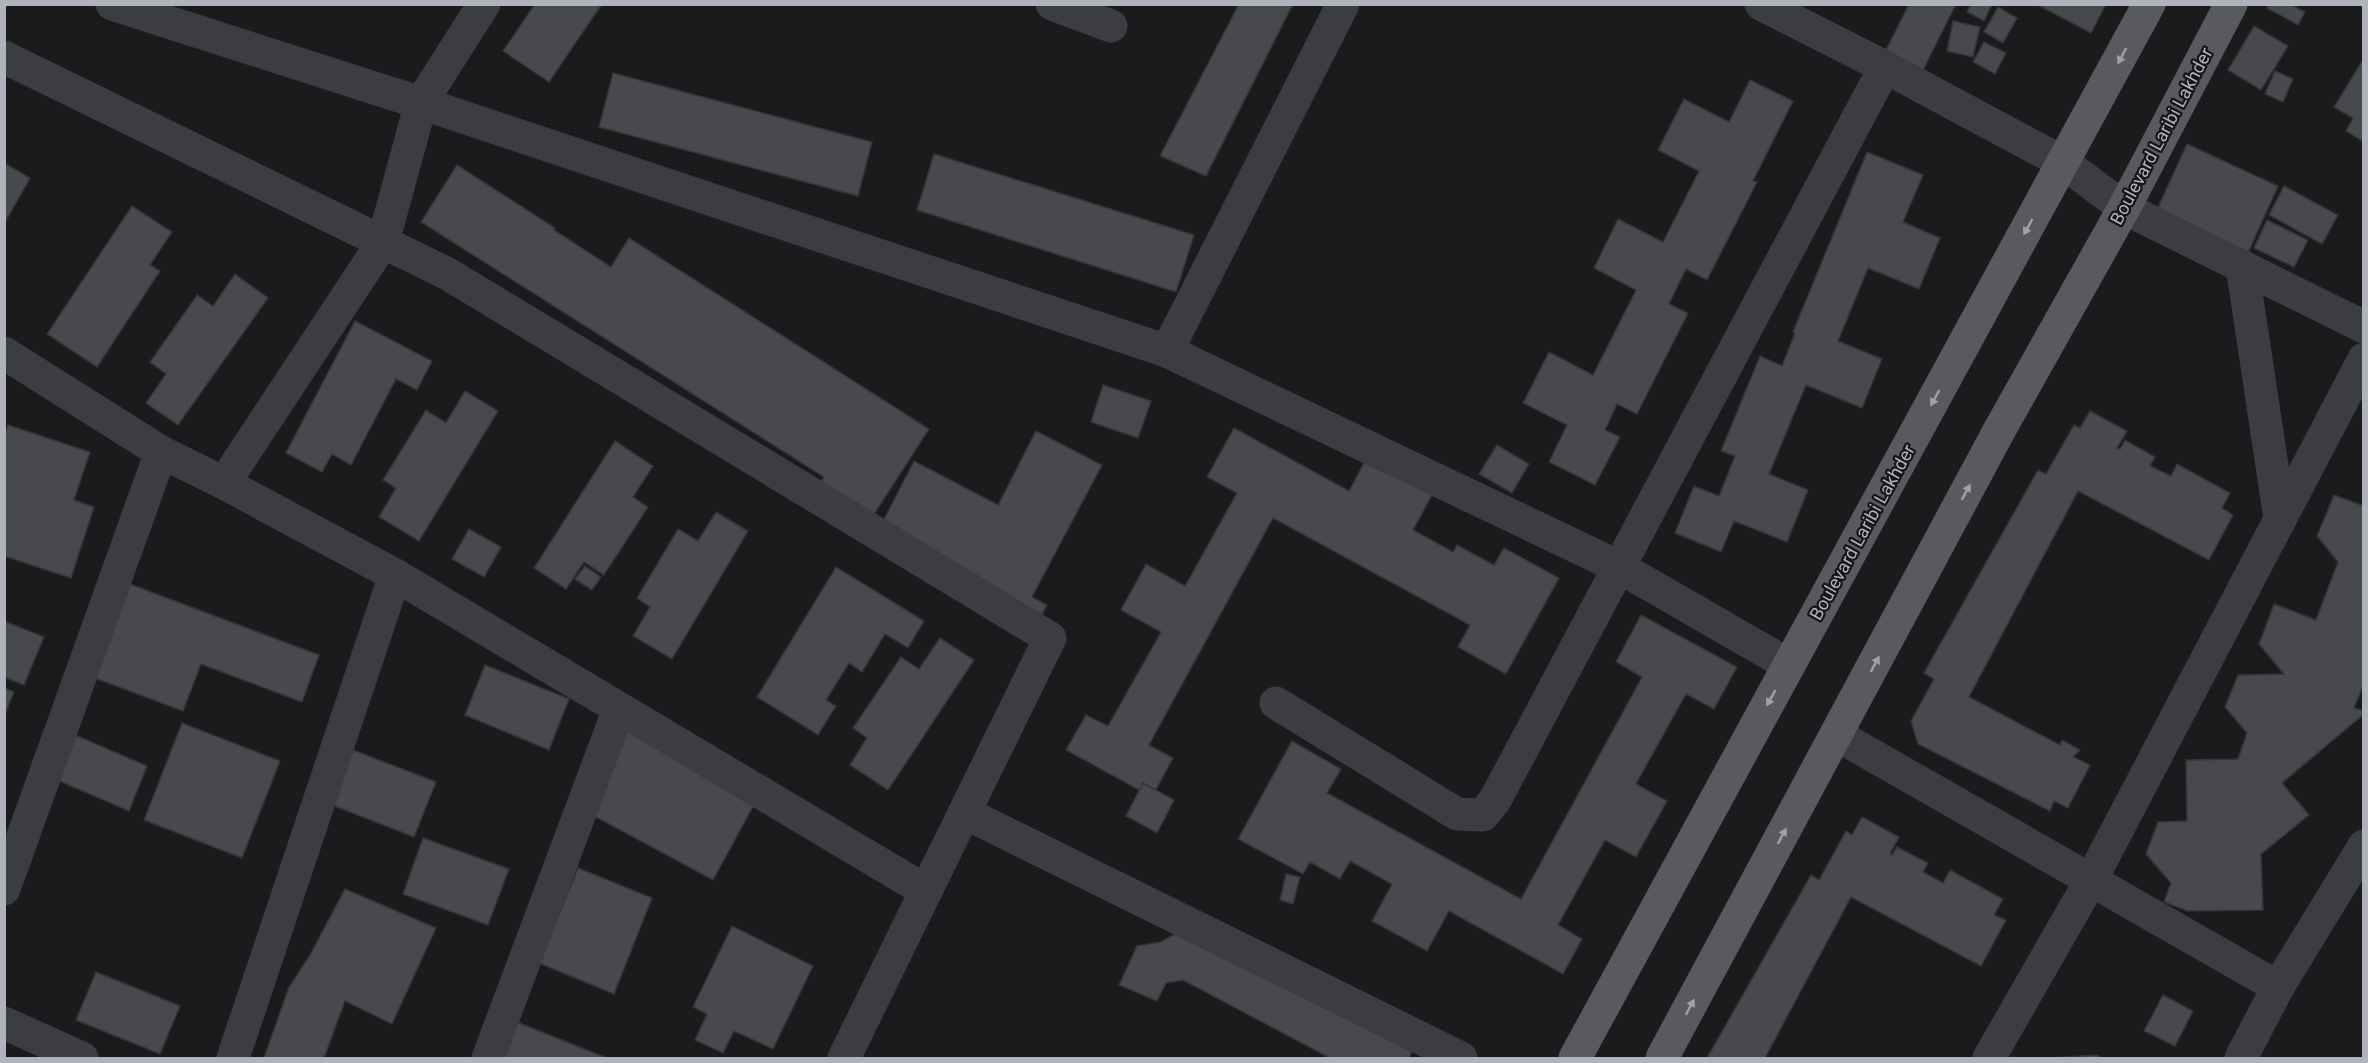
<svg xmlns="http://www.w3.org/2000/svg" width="2368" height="1063" font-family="Roboto,sans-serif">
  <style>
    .building { fill: #48494d; stroke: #353539; stroke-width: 1.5 }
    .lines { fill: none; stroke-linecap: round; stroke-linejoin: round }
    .minor { stroke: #3c3d42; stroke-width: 33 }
    .major { stroke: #595a60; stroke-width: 33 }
    .oneway { fill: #9ea1a9 }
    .labels { text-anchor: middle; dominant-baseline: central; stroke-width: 4.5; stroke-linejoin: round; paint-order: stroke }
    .street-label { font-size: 18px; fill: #afb3bb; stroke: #161618 }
  </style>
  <rect width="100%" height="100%" fill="#1b1b1d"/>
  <g class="building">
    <polygon points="535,4 602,4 549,82 503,51"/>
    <polygon points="1239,4 1293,4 1206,176 1160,156"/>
    <polygon points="1909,4 1956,4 1919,78 1881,60"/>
    <polygon points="1971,4 1992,4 1984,21 1967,12"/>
    <polygon points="2036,4 2106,4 2091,33"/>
    <polygon points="2269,4 2290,4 2305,12 2298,25 2267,8"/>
    <polygon points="1998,7 2017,18 2003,43 1984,32"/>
    <polygon points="1953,21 1980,27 1973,57 1947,51"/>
    <polygon points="2254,26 2288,46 2261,90 2228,70"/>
    <polygon points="1984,42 2006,53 1995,74 1973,62"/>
    <polygon points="2364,58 2364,142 2346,131 2353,118 2334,107"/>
    <polygon points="2275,71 2293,79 2283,102 2265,94"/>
    <polygon points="613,73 872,142 858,196 599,127"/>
    <polygon points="1750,80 1793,101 1753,181 1757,182 1707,280 1686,269 1669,304 1688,313 1637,414 1617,404 1605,430 1620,437 1595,485 1549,462 1567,425 1523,403 1549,352 1593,375 1636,290 1594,268 1618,219 1663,242 1699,171 1658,150 1684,99 1729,122"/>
    <polygon points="2187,144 2278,186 2247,255 2156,212"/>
    <polygon points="1867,152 1923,175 1903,222 1940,238 1919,289 1868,268 1838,341 1882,359 1862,408 1806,385 1769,474 1808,490 1787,542 1734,521 1721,552 1675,533 1694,486 1719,496 1735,456 1721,451 1760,356 1782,366 1795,333 1793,332"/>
    <polygon points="934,154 1194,235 1176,292 917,210"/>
    <polygon points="4,163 30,178 4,224"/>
    <polygon points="457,165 555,228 554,230 611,267 629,238 929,429 871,519 818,485 824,477 421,222"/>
    <polygon points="2284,186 2338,215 2322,244 2269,215"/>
    <polygon points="132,206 172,232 150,265 160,271 97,367 47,334"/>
    <polygon points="2267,220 2308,240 2294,267 2254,248"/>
    <polygon points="235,274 268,298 178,425 146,403 166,374 150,362 197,295 213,306"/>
    <polygon points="355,321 432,361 417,390 396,379 351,465 332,454 322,472 286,453"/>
    <polygon points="1103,385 1151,401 1138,438 1091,422"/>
    <polygon points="465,391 498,411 419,541 379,517 396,488 383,480 426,410 446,423"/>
    <polygon points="2090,411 2127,431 2117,448 2120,449 2125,440 2155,457 2150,466 2171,476 2177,464 2230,493 2222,508 2233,515 2209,560 2078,491 1969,697 2060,745 2062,740 2080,750 2073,757 2090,765 2068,808 2054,801 2050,811 1918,744 1911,721 1934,679 1924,673 2038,470 2046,474 2074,425 2080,428"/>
    <polygon points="8,425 90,452 74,500 94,507 71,578 4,556 4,436"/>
    <polygon points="1234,428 1349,491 1366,459 1432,495 1413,530 1453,552 1457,545 1494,565 1504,548 1559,578 1506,674 1458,647 1470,625 1273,518 1149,745 1173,758 1152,797 1066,750 1086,715 1108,726 1161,632 1121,610 1146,564 1185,586 1237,493 1207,477"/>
    <polygon points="1036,431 1102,465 1032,597 1047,605 1040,618 877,533 914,461 998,505"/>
    <polygon points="615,441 653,466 633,497 648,507 604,575 584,562 566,589 534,568"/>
    <polygon points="1497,445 1529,464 1512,493 1479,474"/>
    <polygon points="2334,495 2364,506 2364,683 2354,708 2364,711 2364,714 2282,783 2309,815 2261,854 2263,910 2188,911 2164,902 2171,883 2146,854 2158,822 2187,821 2186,760 2238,759 2247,733 2225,707 2238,675 2284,674 2259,644 2274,604 2316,620 2338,562 2317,536"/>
    <polygon points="716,512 748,531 672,659 633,636 650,607 637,598 678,529 698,541"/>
    <polygon points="469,529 501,547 484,577 452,559"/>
    <polygon points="585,566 601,577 592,590 575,579"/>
    <polygon points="836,567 924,621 908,648 885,634 862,672 849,663 826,700 836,706 818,735 757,697"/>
    <polygon points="119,580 319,655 302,702 201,664 183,711 84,674"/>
    <polygon points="1641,615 1737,667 1714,709 1686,694 1636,784 1667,801 1636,857 1605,840 1558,925 1582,939 1563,974 1449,911 1427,951 1372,921 1392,884 1350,861 1340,879 1310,862 1303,874 1238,839 1292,741 1341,769 1327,793 1521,899 1642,677 1616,662"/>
    <polygon points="4,621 44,637 24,685 4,677"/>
    <polygon points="940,638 974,660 888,790 850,765 867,738 853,728 901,657 919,669"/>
    <polygon points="485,665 569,699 549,750 465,715"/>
    <polygon points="4,688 14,692 4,717"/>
    <polygon points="182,723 280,761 242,858 144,820"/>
    <polygon points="627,729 757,799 713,880 583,810"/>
    <polygon points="75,735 147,766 129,811 57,780"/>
    <polygon points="348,748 436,782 414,837 327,803"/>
    <polygon points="1143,783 1174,800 1157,833 1126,816"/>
    <polygon points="1862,817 1899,837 1890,854 1892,855 1897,847 1928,863 1923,872 1943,883 1950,870 2003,899 1994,915 2006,920 1981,966 1851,897 1765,1058 1707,1058 1811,875 1819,880 1846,831 1852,835"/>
    <polygon points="423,838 509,869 488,925 403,894"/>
    <polygon points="578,868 652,898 614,994 539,963"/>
    <polygon points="1286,874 1300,877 1293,904 1280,900"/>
    <polygon points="345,889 436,928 392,1024 345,1001 324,1058 264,1058 289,987 310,955"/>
    <polygon points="732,926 813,966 773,1049 734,1031 723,1053 695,1040 707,1014 693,1007"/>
    <polygon points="1183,930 1412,1052 1409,1058 1330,1058 1183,980 1166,983 1157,1001 1119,985 1137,946 1160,942"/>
    <polygon points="96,972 180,1006 160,1054 76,1020"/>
    <polygon points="2163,995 2193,1011 2175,1046 2144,1031"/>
    <polygon points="512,1020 607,1058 498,1058"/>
    <polygon points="2096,1055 2102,1058 2054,1058"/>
  </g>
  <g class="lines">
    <g class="minor">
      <polyline points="112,4 421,103 1167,351 1343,4"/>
      <polyline points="1052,4 1111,26"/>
      <polyline points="1761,4 1885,67 2064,163 2124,208 2364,327"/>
      <polyline points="4,57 448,274 1050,638 844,1058"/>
      <polyline points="2242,266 2280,519"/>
      <polyline points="1167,351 1619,567 1789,665"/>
      <polyline points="4,353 161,452 224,483 395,575 926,891"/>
      <polyline points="224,483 383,242 421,103 484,4"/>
      <polyline points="1276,703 1457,814 1483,815 1495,800 1885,67"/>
      <polyline points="1837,735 2278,987"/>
      <polyline points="965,813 1461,1058"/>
      <polyline points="4,889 161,452"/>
      <polyline points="4,1023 82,1058"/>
      <polyline points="233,1058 395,575"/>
      <polyline points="488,1058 619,709"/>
      <polyline points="1989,1058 2091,880 2364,359"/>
      <polyline points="2241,1058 2278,987 2364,846"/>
    </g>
    <g class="major">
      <polyline points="1575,1058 2149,4"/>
      <polyline points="1662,1058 2000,429 2124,208 2231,4"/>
    </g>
  </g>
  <defs><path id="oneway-solid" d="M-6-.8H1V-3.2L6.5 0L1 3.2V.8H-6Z" transform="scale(1.5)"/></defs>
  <g class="oneway">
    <use href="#oneway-solid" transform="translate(2122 56) rotate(118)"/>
    <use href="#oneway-solid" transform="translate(2028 227) rotate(119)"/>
    <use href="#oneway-solid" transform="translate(1935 398) rotate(119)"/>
    <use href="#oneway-solid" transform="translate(1966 492) rotate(-62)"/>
    <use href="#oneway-solid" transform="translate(1875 664) rotate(-62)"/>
    <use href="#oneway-solid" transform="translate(1771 698) rotate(119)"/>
    <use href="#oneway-solid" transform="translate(1782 836) rotate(-62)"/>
    <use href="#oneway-solid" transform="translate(1690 1007) rotate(-62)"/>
  </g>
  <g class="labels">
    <g class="street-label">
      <text transform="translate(2161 136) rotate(-62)">Boulevard Laribi Lakhder</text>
      <text transform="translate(1862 532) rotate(-61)">Boulevard Laribi Lakhder</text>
    </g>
  </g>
  <rect width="2368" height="1063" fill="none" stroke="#afb3bb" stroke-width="12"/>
</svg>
